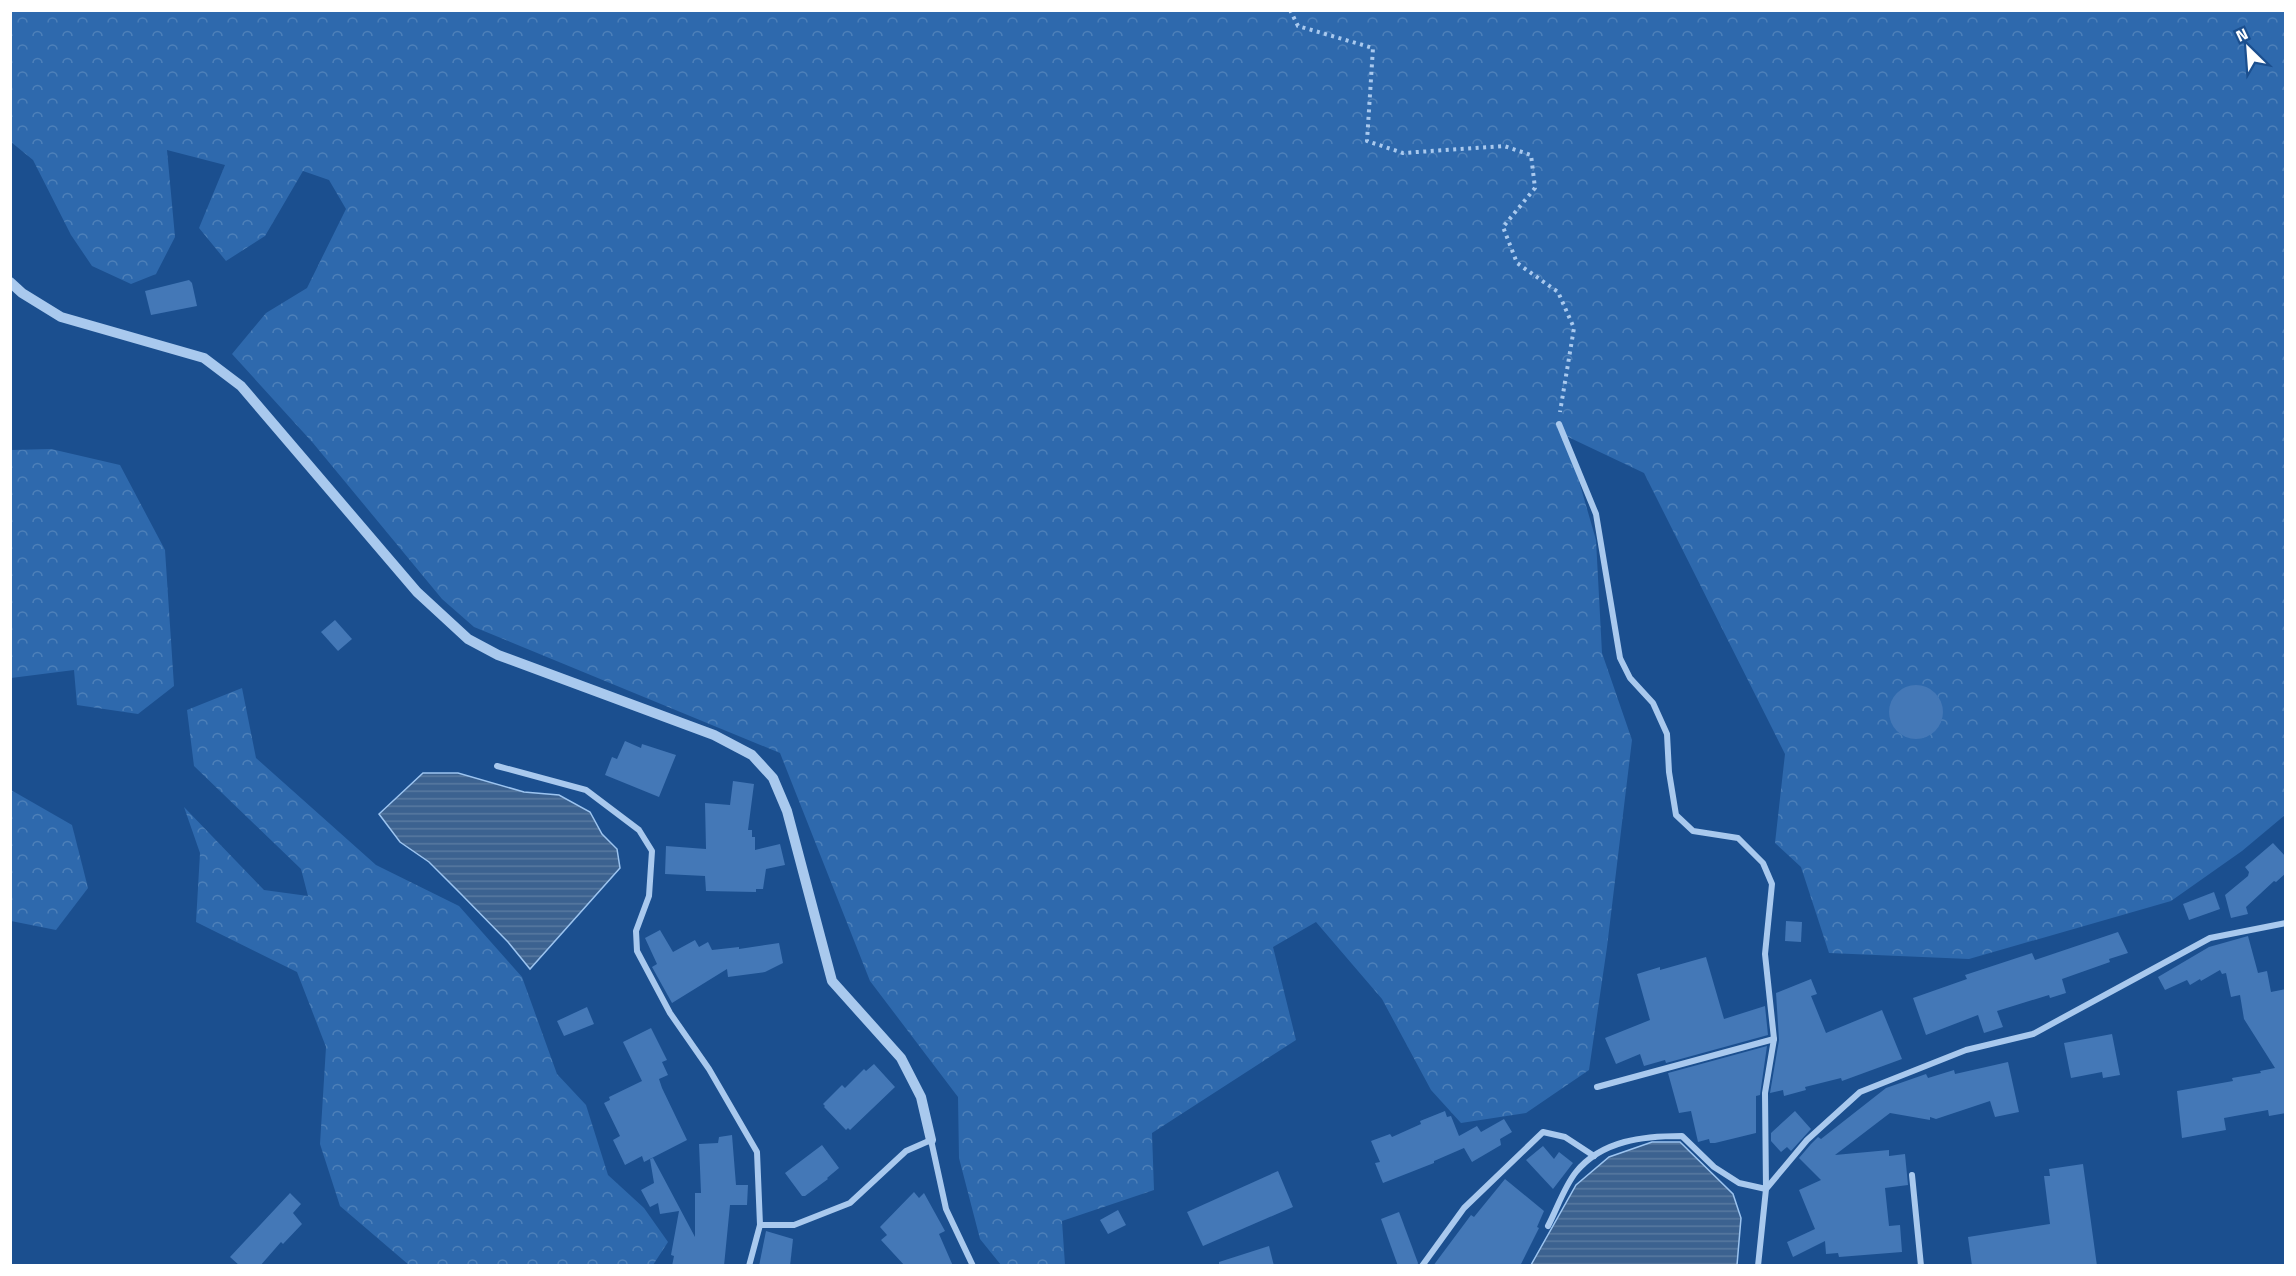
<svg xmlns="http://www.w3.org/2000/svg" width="2296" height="1276" font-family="'Titillium Web',sans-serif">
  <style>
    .forest { fill: url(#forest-crowns) }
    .water { fill: url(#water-rules); stroke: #9cc4f0; stroke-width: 1.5 }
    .building { fill: #4478b7 }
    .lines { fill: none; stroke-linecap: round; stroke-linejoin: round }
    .path { stroke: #a9c9ee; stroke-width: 4; stroke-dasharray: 3 4.5; stroke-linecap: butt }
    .minor { stroke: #a9c9ee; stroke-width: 6 }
    .tertiary { stroke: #a9c9ee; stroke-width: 10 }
  </style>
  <defs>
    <pattern id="forest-crowns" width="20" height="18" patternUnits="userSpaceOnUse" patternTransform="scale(1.5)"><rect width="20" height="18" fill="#2e69ad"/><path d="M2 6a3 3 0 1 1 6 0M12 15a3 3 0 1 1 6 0" fill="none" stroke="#4d80b9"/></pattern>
    <pattern id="water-rules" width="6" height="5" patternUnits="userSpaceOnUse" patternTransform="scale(1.5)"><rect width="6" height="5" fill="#3c6290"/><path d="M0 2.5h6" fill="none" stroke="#597aa1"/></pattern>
  </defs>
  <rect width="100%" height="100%" fill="#1b4f8f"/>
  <g class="forest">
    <polygon points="10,11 2285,11 2285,815 2242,851 2171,901 1969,959 1829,953 1801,867 1775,843 1785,754 1644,473 1566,436 1596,540 1602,653 1632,740 1607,947 1589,1070 1526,1113 1461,1123 1431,1090 1382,999 1316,922 1273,947 1296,1040 1152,1133 1154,1190 1062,1221 1065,1265 1001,1265 980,1239 959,1158 958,1097 870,981 780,753 474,627 442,599 313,443 232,354 266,313 307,288 346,209 329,180 303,171 265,236 226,261 199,228 225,165 167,150 175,237 156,274 131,284 92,266 71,235 33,160 11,142"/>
    <polygon points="51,449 120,465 165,550 174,686 138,714 77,705 74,670 11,678 11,450"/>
    <polygon points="242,688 256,758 376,865 459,906 522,977 557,1074 586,1105 608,1175 644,1208 668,1242 653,1265 409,1265 340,1206 320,1144 326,1047 297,972 196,922 200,853 184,807 264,890 308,896 301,869 194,766 187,710"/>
    <polygon points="11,790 72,825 88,888 56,930 11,921"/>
  </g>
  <g class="water">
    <polygon points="423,773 458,773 524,792 559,795 590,812 602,834 617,849 620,868 530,969 508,942 460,893 429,862 400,842 379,814"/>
    <polygon points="1652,1142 1680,1142 1733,1194 1741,1218 1737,1265 1531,1265 1576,1185 1609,1157"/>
  </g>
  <g class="building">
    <polygon points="189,280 192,283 197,306 151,315 145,291"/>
    <polygon points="335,620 352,639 338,651 321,632"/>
    <circle cx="1916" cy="712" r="27"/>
    <polygon points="625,741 641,748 642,744 676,755 659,797 605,775 612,757 617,759"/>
    <polygon points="733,781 754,784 748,830 752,830 752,837 755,837 755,850 780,844 785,865 766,869 763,889 756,889 756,892 706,891 705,876 665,874 666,846 706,849 705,803 730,805"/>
    <polygon points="2273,843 2286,857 2286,873 2276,882 2274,881 2246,907 2248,914 2231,918 2225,895 2248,876 2249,872 2245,867"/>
    <polygon points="2214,892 2220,909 2189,920 2183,904"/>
    <polygon points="1786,921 1802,922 1801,942 1785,941"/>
    <polygon points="660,930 673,952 695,940 699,947 708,942 712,950 739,947 739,949 779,943 783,963 765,972 728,977 727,969 672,1003 652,967 657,964 645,938"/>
    <polygon points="2118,932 2128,953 2109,959 2110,962 2062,979 2066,993 2050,998 2049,995 1997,1011 2003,1027 1984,1033 1978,1015 1926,1035 1913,998 1967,979 1965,975 2032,953 2035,960"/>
    <polygon points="2248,936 2258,973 2267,971 2271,992 2286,989 2286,1113 2269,1116 2268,1110 2224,1118 2226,1130 2182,1138 2177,1091 2233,1081 2232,1078 2261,1073 2260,1071 2275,1068 2244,1019 2240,995 2231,997 2226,973 2222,974 2220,970 2201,981 2200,979 2190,985 2187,980 2165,990 2158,977 2209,947"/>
    <polygon points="1706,957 1724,1019 1765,1006 1768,1035 1666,1063 1665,1060 1644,1066 1640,1054 1616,1064 1605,1038 1650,1020 1637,974 1660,967 1660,970"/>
    <polygon points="1811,979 1817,994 1811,996 1826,1033 1882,1010 1902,1059 1842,1081 1841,1078 1805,1087 1806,1090 1784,1096 1783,1090 1770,1093 1779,1040 1776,993"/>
    <polygon points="587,1007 594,1024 564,1036 557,1021"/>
    <polygon points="651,1028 667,1060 662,1062 668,1075 659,1079 662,1088 687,1140 644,1162 642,1156 625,1165 613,1140 620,1136 604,1103 610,1100 609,1097 642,1081 623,1042"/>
    <polygon points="2112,1034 2120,1075 2103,1078 2102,1072 2071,1078 2064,1043"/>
    <polygon points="1767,1046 1760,1095 1756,1096 1756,1133 1715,1143 1710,1143 1709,1139 1698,1142 1691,1111 1679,1113 1668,1073"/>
    <polygon points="2008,1062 2019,1112 1995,1117 1990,1101 1936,1119 1930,1117 1930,1120 1890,1113 1835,1155 1889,1150 1889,1156 1905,1154 1908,1185 1885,1188 1889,1226 1900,1225 1902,1252 1839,1257 1838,1253 1826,1254 1825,1241 1793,1257 1787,1242 1815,1229 1799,1190 1821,1180 1799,1158 1811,1144 1818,1137 1821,1139 1886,1088 1926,1074 1928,1078 1954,1070 1955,1074"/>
    <polygon points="874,1064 895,1087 850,1130 848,1128 846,1130 824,1107 825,1106 823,1104 842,1085 845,1088 864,1069 866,1071"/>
    <polygon points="1445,1111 1447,1117 1451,1116 1459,1136 1477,1126 1481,1132 1504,1119 1512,1132 1500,1139 1501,1145 1472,1162 1464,1148 1434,1161 1434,1163 1383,1183 1375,1163 1380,1162 1371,1141 1390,1134 1392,1137 1421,1124 1420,1121"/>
    <polygon points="1795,1111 1811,1129 1791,1151 1787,1147 1781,1152 1771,1141 1771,1133"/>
    <polygon points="732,1135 736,1185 748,1185 747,1205 730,1205 724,1266 672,1266 674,1256 671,1255 679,1211 660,1214 658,1203 650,1207 641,1190 654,1183 650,1159 653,1158 695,1237 695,1193 701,1193 699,1144 718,1143 719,1137"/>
    <polygon points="822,1145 839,1168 827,1178 828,1179 805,1196 802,1196 785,1173"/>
    <polygon points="1543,1146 1554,1159 1559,1152 1573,1163 1553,1189 1526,1160"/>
    <polygon points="2083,1164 2097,1266 1972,1266 1968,1237 2050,1224 2044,1176 2050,1176 2049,1169"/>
    <polygon points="1278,1171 1293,1207 1203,1246 1187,1212"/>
    <polygon points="1505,1179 1544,1211 1537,1227 1539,1228 1520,1266 1433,1266 1471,1215 1474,1217"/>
    <polygon points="914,1192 919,1198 924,1193 945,1231 939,1234 953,1266 905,1266 881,1240 887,1235 880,1227"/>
    <polygon points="290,1193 301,1204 293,1213 302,1224 283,1244 281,1242 260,1266 240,1266 230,1257"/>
    <polygon points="1118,1210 1126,1225 1108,1234 1100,1220"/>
    <polygon points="1399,1212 1418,1263 1417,1266 1398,1266 1381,1219"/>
    <polygon points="766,1231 793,1239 790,1266 759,1266"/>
    <polygon points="1269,1246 1274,1266 1219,1266 1219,1262"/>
  </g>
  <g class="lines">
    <polyline class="path" points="1290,10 1298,26 1373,48 1367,141 1403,153 1504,146 1531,155 1535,188 1503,227 1517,263 1558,292 1574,328 1560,412"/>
    <g class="minor">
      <polyline points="497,766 586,790 639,830 652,851 649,896 636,931 637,951 670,1013 709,1069 757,1152 760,1225 749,1266"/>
      <polyline points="1597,1087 1774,1039"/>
      <polyline points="1912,1175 1921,1266"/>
      <polyline points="760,1225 794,1225 850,1203 906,1151 931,1140 946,1209 973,1266"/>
      <path d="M1548,1226c9,-17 16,-39 28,-54 26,-32 68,-36 106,-36l32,31 25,16 27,6 -1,-96 9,-54 -9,-85 7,-70 -9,-21 -25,-25 -45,-7 -17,-16 -7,-43 -2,-38 -14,-31 -23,-25 -10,-20 -24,-144 -37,-90"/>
      <polyline points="1422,1266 1464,1208 1543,1132 1565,1137 1594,1156"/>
      <polyline points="1758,1266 1766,1189 1807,1140 1860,1092 1966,1050 2033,1034 2210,938 2286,923"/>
    </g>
    <polyline class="tertiary" points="10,282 22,293 61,317 204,358 241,386 417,592 468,639 498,655 714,735 752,755 773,778 787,811 832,981 901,1058 921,1097 931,1140"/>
  </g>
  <rect width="2296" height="1276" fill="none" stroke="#ffffff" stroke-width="24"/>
  <g transform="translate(2248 48) rotate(335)" stroke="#1b4f8f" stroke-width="4.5" paint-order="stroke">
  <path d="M0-4.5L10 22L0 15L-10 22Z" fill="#ffffff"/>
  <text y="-9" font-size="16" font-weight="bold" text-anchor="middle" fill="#ffffff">N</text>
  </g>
</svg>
